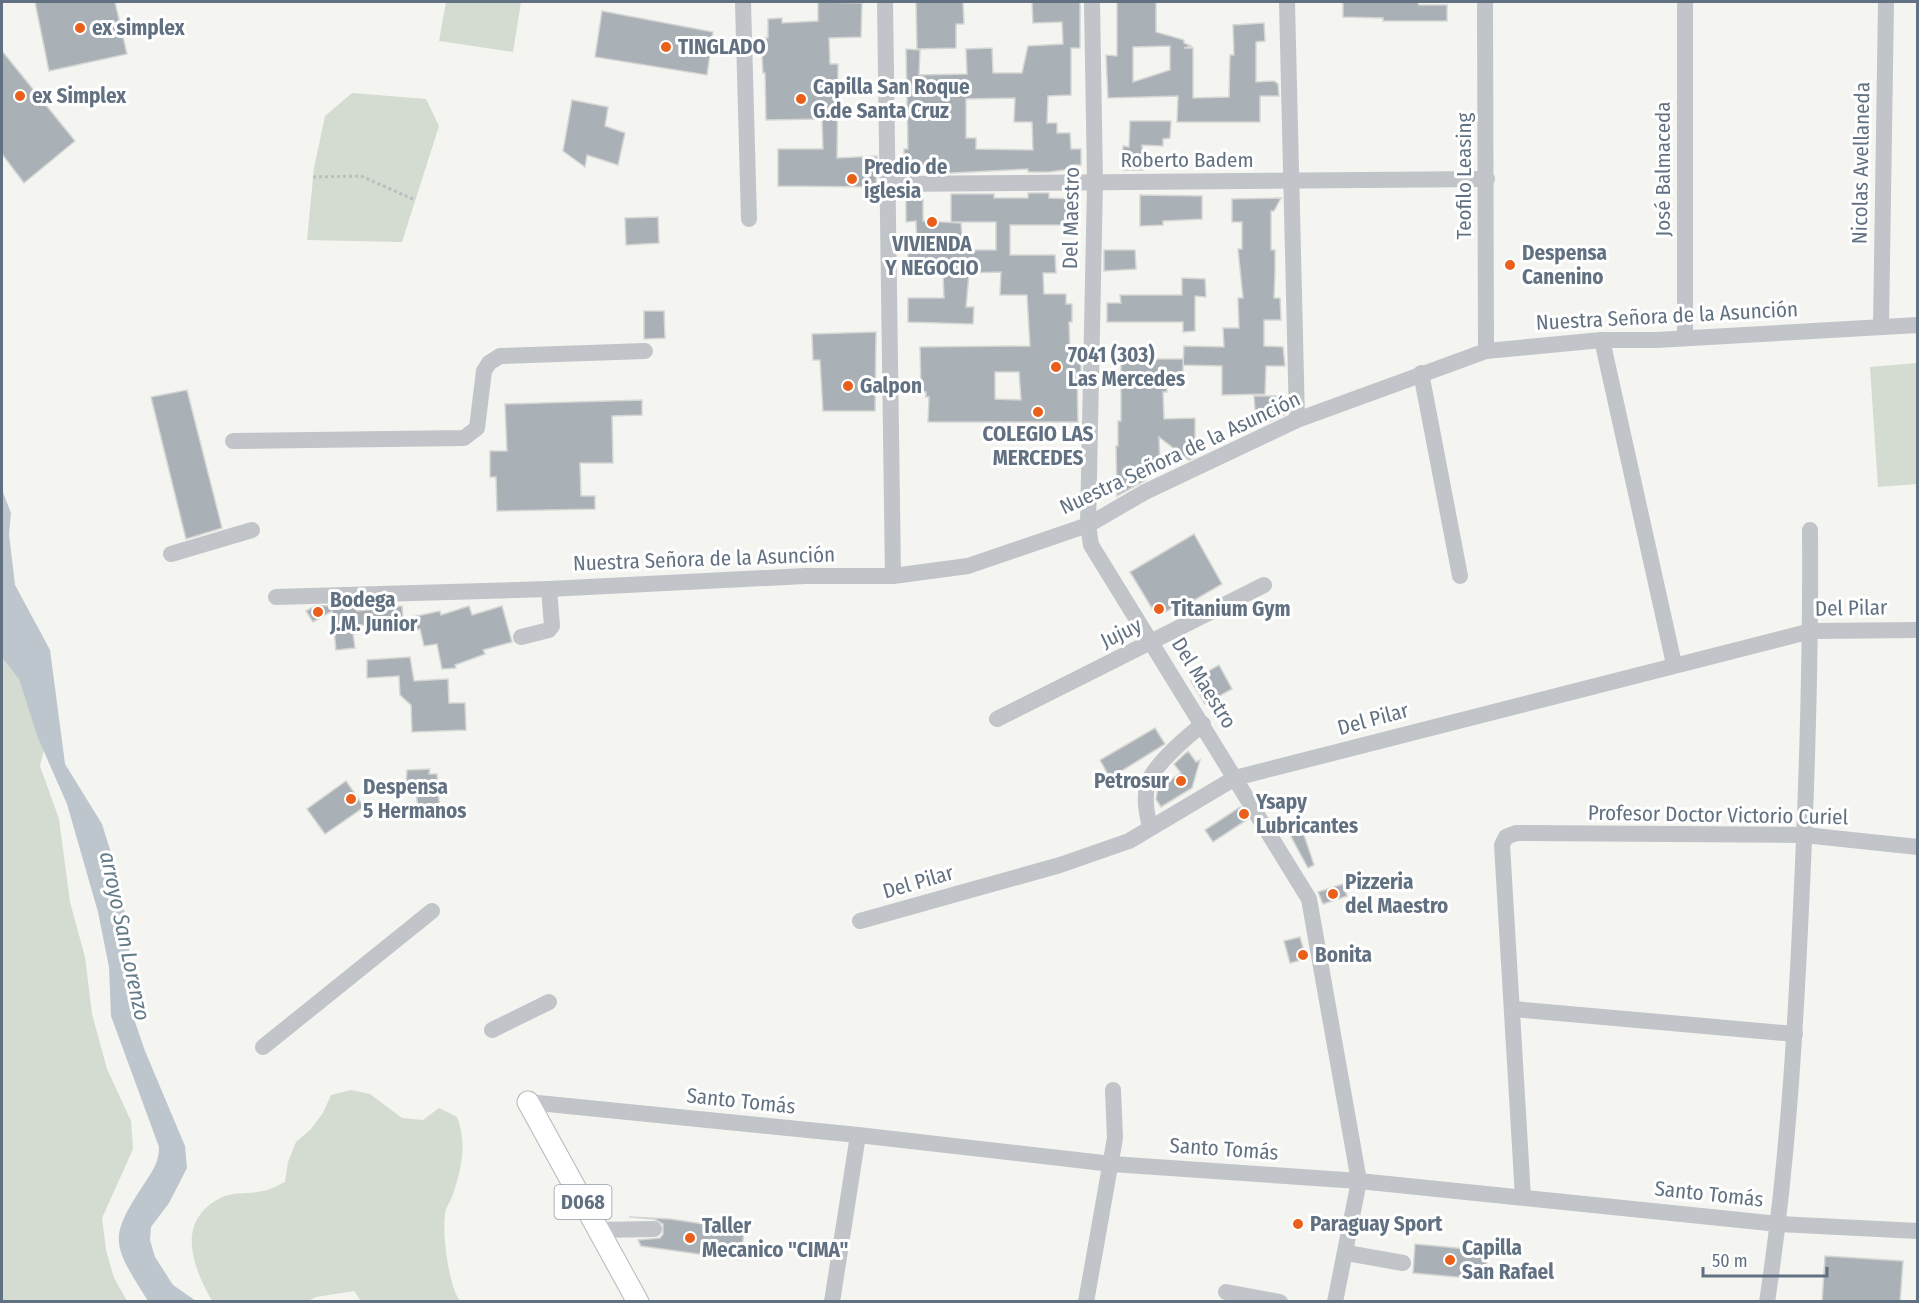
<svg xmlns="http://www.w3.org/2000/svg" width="1919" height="1303" font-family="'Fira Sans Condensed',sans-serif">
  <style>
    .green { fill: #d4dbd1 }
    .water { fill: #bcc6cc }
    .building { fill: #a9b1b7; stroke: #d5d5d3; stroke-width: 1.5; fill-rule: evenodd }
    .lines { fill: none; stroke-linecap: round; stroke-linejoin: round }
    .major-casing { stroke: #b4b8bc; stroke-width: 23 }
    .path { stroke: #bbbdbf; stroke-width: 3; stroke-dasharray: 3 3; stroke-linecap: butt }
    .minor { stroke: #c1c4c8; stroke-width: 16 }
    .major { stroke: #fff; stroke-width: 21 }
    .poi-dot { fill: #ea601b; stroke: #fff; stroke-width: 2 }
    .labels { text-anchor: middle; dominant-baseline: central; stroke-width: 6; stroke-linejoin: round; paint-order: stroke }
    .shield { fill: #fff; stroke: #919ca8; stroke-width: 1.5 }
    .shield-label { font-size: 20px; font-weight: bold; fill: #627182 }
    .poi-label { font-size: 21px; font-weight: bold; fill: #627182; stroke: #fff; text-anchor: start }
    .street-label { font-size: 21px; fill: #627182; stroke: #fff }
    .water-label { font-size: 22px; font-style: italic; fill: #637a87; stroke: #fff }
  </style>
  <rect width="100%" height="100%" fill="#f4f4f0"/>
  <g class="green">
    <polygon points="446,2 521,2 513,52 439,41"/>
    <polygon points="352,93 426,99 439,126 402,242 307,240 314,168 325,116"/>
    <polygon points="1917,363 1917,484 1878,487 1870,367"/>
    <polygon points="2,627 45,746 40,766 59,819 70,902 85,957 92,1014 107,1069 131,1121 133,1149 102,1218 106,1250 114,1278 127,1301 2,1301"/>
    <path d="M351,1090l19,4 32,24 21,2 16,-12 18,9c10,25 5,51 -4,77 -2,7 -8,14 -8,21 -3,19 4,72 15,86h-99l-7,-10 -38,6 -8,4h-96c-19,-34 -38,-80 10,-104 12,-5 29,-3 41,-6 8,-1 15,-6 22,-9l3,-20 8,-20 15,-13 12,-16 8,-18z"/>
  </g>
  <path class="water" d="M2,490l9,23 -2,21 6,51 35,65 15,114 37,60 18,58 8,54 7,86 10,29 40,95 2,22 -18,35 -18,24 -1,13 5,17 18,28 23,16h-48c-36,-58 -41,-61 -2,-120 8,-12 13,-20 13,-34l-48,-131 -2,-49 -11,-55 -31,-108 -29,-66 -19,-59 -17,-22z"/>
  <g class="building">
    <polygon points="35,2 115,2 127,54 49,71"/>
    <polygon points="818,2 862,3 861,37 829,38 830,64 838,64 837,158 877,156 876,187 778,186 778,149 823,149 822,119 766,120 765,73 763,73 761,38 768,38 768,19 782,18 782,23 818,21"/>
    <polygon points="916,2 963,2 964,24 956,24 956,48 917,49"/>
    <path d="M1032,2h48v46h-9v47l-23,1 -1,27h10v10h13l1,16h10v16h-10v4l-22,3h-21v-3l-77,4 -32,-2v-10l-15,1v-13h4l-2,-100 14,1 -1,25 48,-1 -1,-25 26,-1 1,25h29l6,-27 35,-2 -1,-22 -29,1zM1015,98l-1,24h18l1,28 -57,-1v-11h-10v-39z"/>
    <path d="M1117,2h39v30l28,8v3l7,3 -7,2h9v50l36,-1 1,-42h4l-1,-30 31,-2 1,18 -9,1v40l18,-1 4,3 1,12h-19v26h-83l1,-26 -70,2 -2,-43 11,1zM1170,46v24l-37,12v-35z"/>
    <polygon points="1343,2 1418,2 1419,5 1447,5 1447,21 1383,21 1383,18 1343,17"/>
    <polygon points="602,11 713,32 707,75 595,57"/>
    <polygon points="2,51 75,141 24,183 2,154"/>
    <polygon points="572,100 608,107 605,126 625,133 618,165 587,155 585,167 563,151"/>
    <polygon points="1130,121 1171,121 1170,138 1163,139 1163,146 1142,145 1143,170 1123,170 1123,146 1129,147"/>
    <path d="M1028,193h21v5l30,1v26h-69v30h45l1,18h-13l1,21h22v10h6v18h-3l1,30 11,7v17h-4l1,46h-150l1,-25h-3v-5l-5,-1 -1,-44 110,-1 -3,-51h-27l1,-23 -32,1 -3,34h8l-1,17 -65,-2v-24h36l-1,-25h-7v-7l-28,-1v-13h9l-1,-31 -10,1v-24l17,1v22l38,2 2,27h33v-28h-45v-28h43v4h34zM995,372h24l2,28 -26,-1z"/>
    <polygon points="1140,195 1202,196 1202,219 1163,221 1163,225 1140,226"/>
    <polygon points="1281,198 1274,211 1271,211 1271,250 1275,250 1275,271 1274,298 1280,298 1281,320 1264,320 1264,346 1283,347 1285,366 1266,366 1265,394 1222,395 1222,366 1183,365 1184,346 1224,347 1223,328 1239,328 1238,298 1243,298 1238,249 1242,249 1242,222 1232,222 1232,199"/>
    <polygon points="658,217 659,243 626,245 625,218"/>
    <polygon points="1104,250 1135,250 1136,269 1104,271"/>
    <polygon points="1182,278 1205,279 1206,297 1195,296 1195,331 1183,332 1183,322 1107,322 1107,303 1121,303 1120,295 1182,295"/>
    <polygon points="644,311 664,311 665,338 644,339"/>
    <polygon points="876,332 875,411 823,411 820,360 813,360 812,334"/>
    <polygon points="1121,352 1148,353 1147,359 1183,359 1183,373 1165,373 1167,392 1163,392 1164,419 1195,418 1195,457 1189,460 1159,437 1160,471 1145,471 1146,480 1117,496 1116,446 1118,446 1118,421 1121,421"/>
    <polygon points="187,390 222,528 186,539 151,397"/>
    <polygon points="1254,396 1285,396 1286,414 1269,422 1270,410 1255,410"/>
    <polygon points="642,400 642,415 612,416 613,463 580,463 581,496 595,496 595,509 497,511 496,477 490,477 490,451 507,451 505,404"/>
    <polygon points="1194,534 1222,584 1186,605 1184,601 1162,614 1153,610 1130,572"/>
    <polygon points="356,605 357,611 402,606 403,619 440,611 441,615 469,606 472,615 502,606 512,642 483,650 485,654 455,665 456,668 442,669 437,644 424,646 420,629 385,631 385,626 359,625 360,633 353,634 355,648 336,650 332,611 313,622 306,611 315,606"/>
    <polygon points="410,657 414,681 448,679 449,703 465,703 466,730 412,732 411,705 400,695 399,676 367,678 367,660"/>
    <polygon points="1219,665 1232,689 1205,704 1191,681"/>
    <polygon points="1155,728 1165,744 1110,778 1100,760"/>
    <polygon points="1188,751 1196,762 1200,760 1192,788 1161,807 1156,799 1158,788 1181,773 1174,764"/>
    <polygon points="430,769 429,774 437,774 440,814 418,815 416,786 406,786 407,770"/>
    <polygon points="346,781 364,807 325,834 307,809"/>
    <polygon points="1240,807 1248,819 1213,842 1205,830"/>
    <polygon points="1301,826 1314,865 1308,868 1288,831"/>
    <polygon points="1343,884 1347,896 1323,904 1318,892"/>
    <polygon points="1300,937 1306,959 1290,963 1284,941"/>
    <polygon points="629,1217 670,1219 744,1230 741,1260 641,1246 638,1240 660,1238 663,1234 663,1224 654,1219"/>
    <polygon points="1415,1244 1488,1251 1486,1269 1480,1268 1479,1279 1413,1273"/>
    <polygon points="1825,1256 1903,1261 1900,1302 1822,1302"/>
  </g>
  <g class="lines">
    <g class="major-casing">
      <polyline id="major" points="528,1102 638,1302"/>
    </g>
    <polyline class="path" points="313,177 361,176 415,200"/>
    <g class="minor">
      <polyline points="743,2 749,219"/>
      <polyline points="885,2 893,576"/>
      <polyline points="1092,2 1095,183 1088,525 1091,545 1309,899 1359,1181 1335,1302"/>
      <polyline points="1287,2 1297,420"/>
      <polyline points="1485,2 1486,351"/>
      <polyline points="886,184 1487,179"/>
      <polyline points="1881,326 1886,2"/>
      <polyline points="1685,337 1685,2"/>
      <polyline points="1602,340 1674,664"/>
      <polyline points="1421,373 1460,576"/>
      <polyline points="233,441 464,438 477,428 484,371 489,363 500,356 645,351"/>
      <polyline points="171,554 252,530"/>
      <polyline points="276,597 549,589 805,576 893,576 968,566 1088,525 1145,492 1297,420 1486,351 1602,340 1656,340 1918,325"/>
      <polyline points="521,637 549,630 552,626 549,589"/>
      <polyline points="997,719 1264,585"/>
      <path d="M1150,828c-3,-14 -6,-27 -3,-42 4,-19 41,-50 56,-62"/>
      <polyline points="860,921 1060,865 1129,841 1235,778 1811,631 1918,630"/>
      <polyline points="1513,1009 1795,1034"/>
      <polyline points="492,1030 549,1002"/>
      <polyline points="263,1047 432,911"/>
      <polyline points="528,1102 858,1135 1112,1164 1359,1181 1779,1224 1918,1231"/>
      <polyline points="1523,1197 1502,845 1506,837 1516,833 1804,835 1918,847"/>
      <polyline points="599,1230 654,1229"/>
      <polyline points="1347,1253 1403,1263"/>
      <polyline points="1226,1292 1280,1302"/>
      <polyline points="832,1302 858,1135"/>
      <polyline points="1086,1302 1115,1138 1113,1090"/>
      <path d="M1767,1302c20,-131 28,-263 34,-394 6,-126 10,-252 9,-378"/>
    </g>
    <use href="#major" class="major"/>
  </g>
  <g class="poi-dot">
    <circle cx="80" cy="28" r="6"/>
    <circle cx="666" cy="47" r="6"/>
    <circle cx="20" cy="96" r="6"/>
    <circle cx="801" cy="99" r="6"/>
    <circle cx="852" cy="179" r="6"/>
    <circle cx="932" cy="222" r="6"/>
    <circle cx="1510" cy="265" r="6"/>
    <circle cx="1056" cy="367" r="6"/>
    <circle cx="848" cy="386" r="6"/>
    <circle cx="1038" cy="412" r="6"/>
    <circle cx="1159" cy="609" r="6"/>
    <circle cx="318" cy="612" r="6"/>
    <circle cx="1181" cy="781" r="6"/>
    <circle cx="351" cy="799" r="6"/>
    <circle cx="1244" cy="814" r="6"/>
    <circle cx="1333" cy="894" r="6"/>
    <circle cx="1303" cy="955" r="6"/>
    <circle cx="1298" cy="1224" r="6"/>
    <circle cx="690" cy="1238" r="6"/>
    <circle cx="1450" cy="1260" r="6"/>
  </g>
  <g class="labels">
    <rect class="shield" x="554.5" y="1185" width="57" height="34" rx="4.5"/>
    <g class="shield-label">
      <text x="583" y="1202">D068</text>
    </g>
    <g class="poi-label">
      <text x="92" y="28">ex simplex</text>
      <text x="678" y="47">TINGLADO</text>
      <text x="813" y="87">Capilla San Roque<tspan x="813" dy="24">G.de Santa Cruz</tspan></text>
      <text x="32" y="96">ex Simplex</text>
      <text x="864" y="167">Predio de<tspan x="864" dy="24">iglesia</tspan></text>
      <text x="932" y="244" text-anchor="middle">VIVIENDA<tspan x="932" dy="24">Y NEGOCIO</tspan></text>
      <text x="1522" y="253">Despensa<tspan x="1522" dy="24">Canenino</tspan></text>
      <text x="1068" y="355">7041 (303)<tspan x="1068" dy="24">Las Mercedes</tspan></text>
      <text x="860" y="386">Galpon</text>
      <text x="1038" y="434" text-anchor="middle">COLEGIO LAS<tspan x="1038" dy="24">MERCEDES</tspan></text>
      <text x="330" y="600">Bodega<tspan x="330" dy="24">J.M. Junior</tspan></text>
      <text x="1171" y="609">Titanium Gym</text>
      <text x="1169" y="781" text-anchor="end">Petrosur</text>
      <text x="363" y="787">Despensa<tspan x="363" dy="24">5 Hermanos</tspan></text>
      <text x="1256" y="802">Ysapy<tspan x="1256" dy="24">Lubricantes</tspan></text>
      <text x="1345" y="882">Pizzeria<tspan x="1345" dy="24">del Maestro</tspan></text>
      <text x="1315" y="955">Bonita</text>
      <text x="1310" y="1224">Paraguay Sport</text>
      <text x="702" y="1226">Taller<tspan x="702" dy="24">Mecanico "CIMA"</tspan></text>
      <text x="1462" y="1248">Capilla<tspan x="1462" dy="24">San Rafael</tspan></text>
    </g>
    <g class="street-label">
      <text x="1187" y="160">Roberto Badem</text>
      <text transform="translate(1861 163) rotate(-89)">Nicolas Avellaneda</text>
      <text transform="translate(1663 169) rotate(-90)">José Balmaceda</text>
      <text transform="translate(1464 176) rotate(-90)">Teofilo Leasing</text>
      <text transform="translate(1071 218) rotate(-89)">Del Maestro</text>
      <text transform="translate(1667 316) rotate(-3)">Nuestra Señora de la Asunción</text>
      <text transform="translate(1180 453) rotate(-25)">Nuestra Señora de la Asunción</text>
      <text transform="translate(704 559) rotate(-2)">Nuestra Señora de la Asunción</text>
      <text transform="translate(1851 608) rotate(-1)">Del Pilar</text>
      <text transform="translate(1121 633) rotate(-26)">Jujuy</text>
      <text transform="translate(1204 683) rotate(58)">Del Maestro</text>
      <text transform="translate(1373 719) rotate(-15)">Del Pilar</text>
      <text transform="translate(1718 815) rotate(1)">Profesor Doctor Victorio Curiel</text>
      <text transform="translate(918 882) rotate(-16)">Del Pilar</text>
      <text transform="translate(741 1101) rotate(6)">Santo Tomás</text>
      <text transform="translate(1224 1149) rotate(4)">Santo Tomás</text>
      <text transform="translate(1709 1194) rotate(6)">Santo Tomás</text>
    </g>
    <g class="water-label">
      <text transform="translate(125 936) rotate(78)">arroyo San Lorenzo</text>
    </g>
  </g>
  <rect width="1919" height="1303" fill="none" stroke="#627182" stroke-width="6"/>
  <path d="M1703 1267v9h124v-9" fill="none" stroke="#627182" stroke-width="3"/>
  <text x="1712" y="1267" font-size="18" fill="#627182" stroke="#ffffff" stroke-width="4.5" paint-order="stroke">50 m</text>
</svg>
